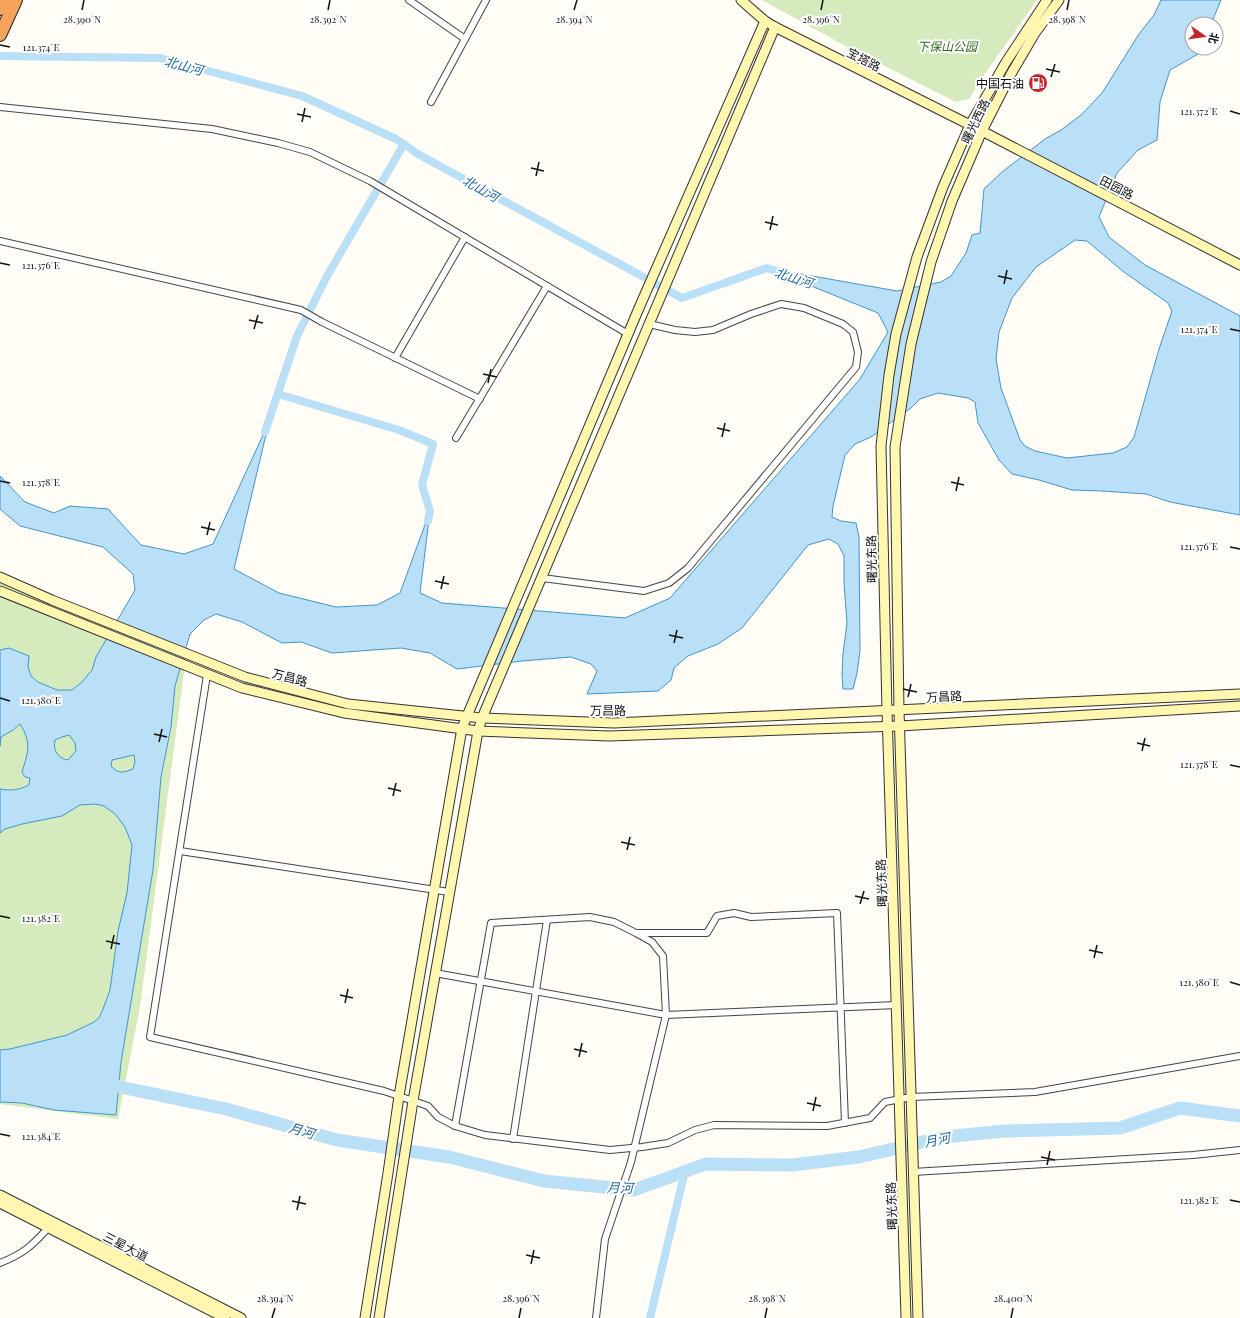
<svg xmlns="http://www.w3.org/2000/svg" width="1240" height="1318" font-family="'Playfair Display','Noto Sans SC',serif">
  <style>
    .green { fill: #d5ebbd }
    .water { fill: #b9e0f7; stroke: #3f96cf; fill-rule: evenodd }
    .lines { fill: none; stroke-linecap: round; stroke-linejoin: round }
    .canal { stroke: #b9e0f7; stroke-width: 8 }
    .river { stroke: #b9e0f7; stroke-width: 13 }
    .street-casing { stroke: #444; stroke-width: 8 }
    .secondary-casing { stroke: #333; stroke-width: 11 }
    .highway-casing { stroke: #222; stroke-width: 14 }
    .street { stroke: #fff; stroke-width: 6 }
    .secondary { stroke: #fff6b0; stroke-width: 9 }
    .highway { stroke: #f5a25d; stroke-width: 12 }
    .ticks { fill: none; stroke: #111; stroke-width: 1.5 }
    .labels { text-anchor: middle; dominant-baseline: central; stroke-width: 4; stroke-linejoin: round; paint-order: stroke }
    .park-label { font-size: 12px; font-style: italic; fill: #2f6b1f; stroke: #fff }
    .street-label { font-size: 12px; fill: #111; stroke: #fff }
    .poi-label { font-size: 12px; fill: #111; stroke: #fff; text-anchor: end }
    .water-label { font-size: 13px; font-style: italic; fill: #1768a6; stroke: #fff }
    .ticks-label { font-size: 10px; text-anchor: middle; fill: #111; stroke: #fff; stroke-width: 4; stroke-linejoin: round; paint-order: stroke }
  </style>
  <rect width="100%" height="100%" fill="#fffdf5"/>
  <g class="green">
    <polygon points="762,0 1037,0 984,75 969,99 956,102 851,49"/>
    <polygon points="0,582 186,657 140,1007 118,1119 0,1104"/>
  </g>
  <path class="water" d="M1161,0h60l-10,24h-19v24h9l-3,6 -28,16 -10,32 -3,38 -19,10 -21,23 -18,44 10,20 36,28 95,51v199l-70,-13 -24,-8 -44,-3 -30,-1 -33,-10 -27,-6 -13,-14 -21,-37 -3,-21 -7,-4 -30,-5 -18,6 -9,9 -40,29 -16,7 -10,11 -12,51 -1,11 9,4 15,2 3,14 1,114 -3,22 -4,16h-10l-1,-14 1,-21 4,-31 -3,-40v-27l-6,-12 -9,-5 -21,6 -66,83 -24,16 -30,12 -14,12 -3,12 -13,11 -71,3 10,-23 -6,-7 -20,-7 -49,4 -65,8 -27,-16 -29,-5 -69,5 -31,-11 -19,1 -40,-21 -26,-8 -12,6 -14,14 -15,52 -4,41 -10,50 -8,93 -32,192 -5,53 -62,-5 -32,-7 -22,-1v-52l10,-1 57,-14 27,-13 5,-4 4,-9 7,-19 8,-59 9,-38 5,-48 -7,-18 -10,-13 -11,-8 -9,-2 -15,1 -18,11 -40,8 -17,5 -5,4v-44c11,2 19,1 29,-4l1,-7 -5,-1 -3,-5c6,-20 10,-29 -2,-48l-7,6 -12,7 -1,9v-96l9,-2 20,8 -1,11 3,9 7,6 19,8h15l10,-8 10,-12 4,-13 39,-67 -2,-16 -30,-27 -83,-21 -20,-17v-33l25,26 29,11 16,-7 38,3 33,36 43,9 29,-10 56,-122 -35,147 45,24 57,14 41,-2 23,-12 30,-82 -10,82 22,10 183,15 45,-20 190,-219 28,-47 -10,-19 -111,-45 130,23 44,-9 10,-6 15,-23 6,-18 8,-2 4,-44 18,-17 43,-33 16,-9 20,-15 21,-22 37,-59 15,-19zM1075,240l12,1 37,31 44,31 4,8 -13,38 -25,88 -7,10 -14,6 -46,5 -32,-7 -10,-5 -5,-6 -19,-52 -5,-29 3,-27 13,-34 24,-31zM69,735l6,8 1,8 -8,9c-11,-2 -15,-10 -13,-20l7,-3zM134,755l1,7 -2,7c-11,4 -14,5 -22,-3l1,-6z"/>
  <g class="lines">
    <g class="canal">
      <polyline points="0,56 160,58 302,96 396,139 418,154 682,298 767,268 777,271"/>
      <polyline points="278,394 399,430 433,444 422,485 430,511 428,521"/>
      <polyline points="265,432 297,336 327,276 404,144"/>
      <polyline points="650,1318 685,1171"/>
    </g>
    <polyline class="river" points="101,1083 226,1109 337,1140 449,1157 544,1181 634,1190 706,1164 792,1165 859,1157 944,1137 1004,1131 1120,1128 1180,1108 1240,1116"/>
    <g class="street-casing">
      <g id="street">
        <polyline points="409,0 465,39"/>
        <polyline points="431,102 486,0"/>
        <polyline points="0,107 212,129 278,143 310,152 370,181 628,334"/>
        <polyline points="0,241 301,310 322,322 480,399"/>
        <polyline points="395,358 465,237"/>
        <polyline points="456,438 547,286"/>
        <polyline points="542,578 644,591 669,583 688,568 856,367 858,352 853,332 843,324 804,308 781,304 751,314 713,330 695,332 675,330 649,324"/>
        <polyline points="207,675 150,1037 384,1091 428,1106 438,1117 455,1126 485,1135 610,1150 642,1147 668,1143 695,1130 714,1125 827,1126 870,1118 885,1102 911,1097 1035,1092 1240,1056"/>
        <polyline points="180,851 449,892"/>
        <polyline points="637,933 707,933 717,916 734,913 751,917 837,913 845,1123"/>
        <polyline points="435,973 666,1015 897,1005"/>
        <polyline points="455,1126 491,923 590,917 614,922 636,933 652,942 663,956 666,1015 631,1162 605,1239 596,1318"/>
        <polyline points="513,1139 547,920"/>
        <polyline points="913,1172 1193,1155 1240,1150"/>
        <path d="M0,1263c23,-9 32,-17 48,-35"/>
      </g>
    </g>
    <g class="secondary-casing">
      <g id="secondary">
        <polyline points="741,0 765,21 775,27 982,131 1240,265"/>
        <polyline points="0,577 52,600 245,677 348,704 482,718 614,723 1240,694"/>
        <polyline points="0,591 242,688 344,713 478,731 609,736 900,726 1240,706"/>
        <polyline points="0,1195 241,1318"/>
        <polyline points="0,1203 225,1318"/>
        <polyline points="365,1318 388,1173 399,1096 462,728 639,308 765,21"/>
        <polyline points="379,1318 413,1101 478,731 482,718 775,27"/>
        <polyline points="906,1318 887,711 881,446 889,375 896,334 917,257 943,187 970,125 1006,62 1047,0"/>
        <polyline points="918,1318 899,710 895,447 911,344 931,262 952,201 982,131 1011,74 1035,33 1059,0"/>
      </g>
    </g>
    <g class="highway-casing">
      <g id="highway">
        <polyline points="0,9 5,0"/>
        <polyline points="0,35 16,0"/>
      </g>
    </g>
    <use href="#street" class="street"/>
    <use href="#secondary" class="secondary"/>
    <use href="#highway" class="highway"/>
  </g>
  <path class="ticks" d="M82,10l2,-10M328,10l2,-10M574,10l3,-10M821,10l2,-10M1067,10l2,-10M0,45l10,2M1046,69l14,3M1051,77l4,-13M1230,111l10,3M297,114l14,3M302,122l3,-14M531,168l13,3M536,176l3,-14M765,222l13,3M770,230l3,-14M0,263l10,2M998,276l14,3M1004,284l3,-14M249,320l14,3M254,329l4,-14M1230,329l10,2M483,374l14,3M488,383l3,-14M717,428l13,3M722,437l3,-14M0,481l10,2M951,482l13,3M956,491l3,-14M201,527l14,3M207,535l3,-13M1230,547l10,2M435,581l14,3M441,589l3,-13M669,635l14,3M674,643l3,-13M903,689l14,3M908,697l3,-13M0,698l10,3M154,734l13,3M159,742l3,-13M1137,743l13,3M1142,751l3,-13M1230,765l10,2M388,788l13,3M393,796l3,-13M621,842l14,3M627,850l3,-13M855,896l14,3M860,904l4,-13M0,916l10,2M106,941l14,3M111,949l3,-14M1089,950l14,3M1094,958l3,-13M1230,982l10,3M340,995l13,3M345,1003l3,-14M574,1049l13,3M579,1057l3,-14M807,1103l14,3M813,1111l3,-14M0,1134l10,2M1041,1157l14,3M1047,1165l3,-14M1230,1200l10,2M292,1201l14,3M297,1210l3,-14M526,1255l14,3M531,1264l3,-14M272,1318l3,-10M519,1318l2,-10M765,1318l2,-10M1011,1318l2,-10"/>
  <defs>
    <g id="fuel-disc" transform="scale(1)"><circle r="9.5" fill="#c4262e" stroke="#fff"/><path d="M-5.5-6h7V0h2V4h1.3V-2.5L3-4.5l.8-.8L6-3V5H2.5V1h-1V6h-7ZM-4.2-4.7v3.2H.2V-4.7Z" fill="#fff"/></g>
  </defs>
  <g fill-rule="evenodd">
    <use href="#fuel-disc" x="1038" y="83"/>
  </g>
  <g class="labels">
    <g class="park-label">
      <text x="947" y="46">下保山公园</text>
    </g>
    <g class="street-label">
      <text transform="translate(864 59) rotate(27)">宝塔路</text>
      <text transform="translate(975 121) rotate(-64)">曙光西路</text>
      <text transform="translate(1117 187) rotate(27)">田园路</text>
      <text transform="translate(871 559) rotate(-91)">曙光东路</text>
      <text transform="translate(290 677) rotate(15)">万昌路</text>
      <text transform="translate(944 696) rotate(-3)">万昌路</text>
      <text x="608" y="710">万昌路</text>
      <text transform="translate(881 883) rotate(-92)">曙光东路</text>
      <text transform="translate(891 1206) rotate(-92)">曙光东路</text>
      <text transform="translate(126 1246) rotate(27)">三星大道</text>
    </g>
    <g class="poi-label">
      <text x="1024" y="83">中国石油</text>
    </g>
    <g class="water-label">
      <text transform="translate(184 65) rotate(15)">北山河</text>
      <text transform="translate(481 188) rotate(29)">北山河</text>
      <text transform="translate(794 277) rotate(18)">北山河</text>
      <text transform="translate(302 1130) rotate(16)">月河</text>
      <text transform="translate(937 1139) rotate(-11)">月河</text>
      <text transform="translate(620 1187) rotate(2)">月河</text>
    </g>
  </g>
  <g class="ticks-label">
    <text x="82" y="23">28.390°N</text>
    <text x="328" y="23">28.392°N</text>
    <text x="574" y="23">28.394°N</text>
    <text x="821" y="23">28.396°N</text>
    <text x="1067" y="23">28.398°N</text>
    <text x="41" y="51">121.374°E</text>
    <text x="1199" y="115">121.372°E</text>
    <text x="41" y="269">121.376°E</text>
    <text x="1199" y="333">121.374°E</text>
    <text x="41" y="486">121.378°E</text>
    <text x="1199" y="550">121.376°E</text>
    <text x="41" y="704">121.380°E</text>
    <text x="1199" y="768">121.378°E</text>
    <text x="41" y="922">121.382°E</text>
    <text x="1199" y="986">121.380°E</text>
    <text x="41" y="1140">121.384°E</text>
    <text x="1199" y="1204">121.382°E</text>
    <text x="275" y="1302">28.394°N</text>
    <text x="521" y="1302">28.396°N</text>
    <text x="767" y="1302">28.398°N</text>
    <text x="1013" y="1302">28.400°N</text>
  </g>
  <g transform="translate(1204 36) rotate(103)"><circle r="19" fill="#ffffff" stroke="#a0a0a0"/>
  <path d="M0-3L7 15L0 10L-7 15Z" fill="#c4262e"/>
  <text y="-6" font-size="11" font-weight="bold" text-anchor="middle" fill="#111111">北</text>
  </g>
</svg>
